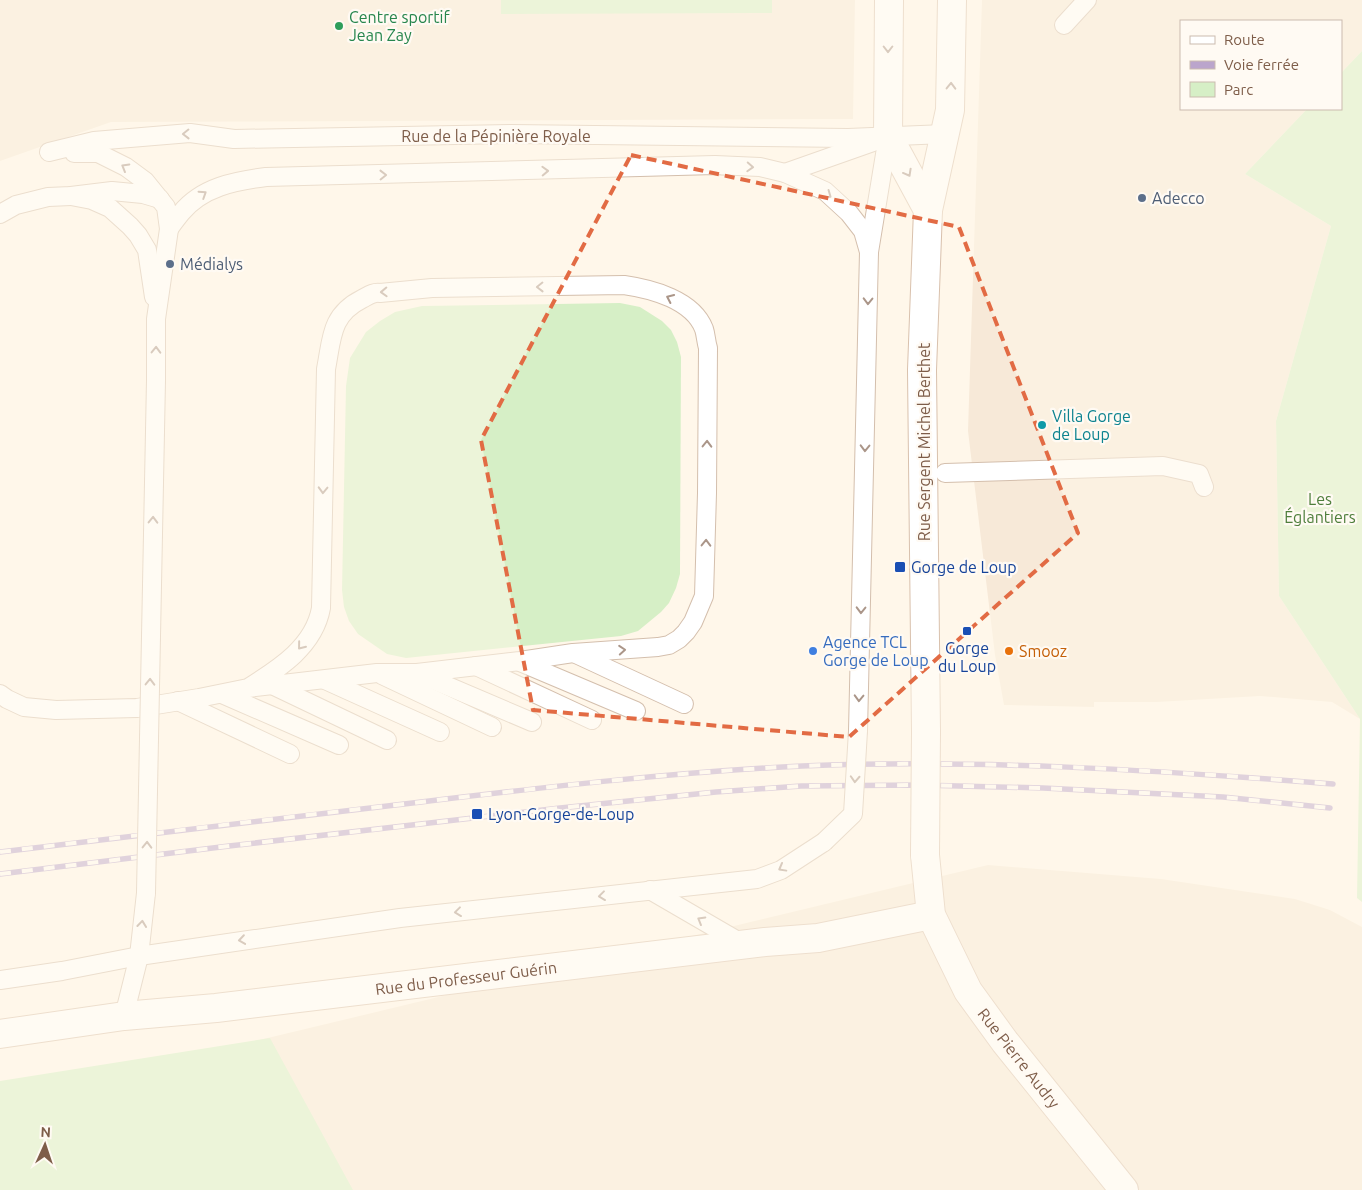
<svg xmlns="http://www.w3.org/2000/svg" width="1362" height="1190" font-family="Ubuntu,sans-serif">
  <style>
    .residential { fill: #f7e9d8 }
    .green { fill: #d6efc6 }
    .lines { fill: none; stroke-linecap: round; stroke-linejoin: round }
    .lane-casing { stroke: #d4bfad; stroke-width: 20 }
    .secondary-casing { stroke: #d9c1ad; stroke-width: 30 }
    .lane { stroke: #fff; stroke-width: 18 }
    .secondary { stroke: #fff; stroke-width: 28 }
    .rail-casing { stroke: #bba5cc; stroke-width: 5.5 }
    .rail { stroke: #fffaf3; stroke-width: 4; stroke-dasharray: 11; stroke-linecap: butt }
    .lane-bridge-casing { stroke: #d4bfad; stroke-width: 20; stroke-linecap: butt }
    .secondary-bridge-casing { stroke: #d9c1ad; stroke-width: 30; stroke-linecap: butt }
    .lane-bridge { stroke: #fff; stroke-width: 18 }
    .secondary-bridge { stroke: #fff; stroke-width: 28 }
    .oneway { stroke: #ab9689 }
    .marked { fill: none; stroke: #e26b44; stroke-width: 4; stroke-dasharray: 10 6; stroke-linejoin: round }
    .leisure-dot { fill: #2e9e5b; stroke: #fffaf3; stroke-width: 2 }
    .service-dot { fill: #5c6f8a; stroke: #fffaf3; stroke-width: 2 }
    .culture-dot { fill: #0f9aa8; stroke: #fffaf3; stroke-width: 2 }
    .transit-dot { fill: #1a4fb4; stroke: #fffaf3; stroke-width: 2 }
    .shop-dot { fill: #3f7fe0; stroke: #fffaf3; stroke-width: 2 }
    .food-dot { fill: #e8710a; stroke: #fffaf3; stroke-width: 2 }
    .labels { text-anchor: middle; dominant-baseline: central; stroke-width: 4.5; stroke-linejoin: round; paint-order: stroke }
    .leisure-label { font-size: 16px; fill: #27864d; stroke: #fffaf3; text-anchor: start }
    .street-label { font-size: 16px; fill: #7e5d49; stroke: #fffaf3 }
    .service-label { font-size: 16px; fill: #4e5e75; stroke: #fffaf3; text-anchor: start }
    .culture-label { font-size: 16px; fill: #0d838f; stroke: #fffaf3; text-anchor: start }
    .park-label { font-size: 16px; fill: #4f7f3c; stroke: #fffaf3 }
    .transit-label { font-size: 16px; fill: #164399; stroke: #fffaf3; text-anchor: start }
    .shop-label { font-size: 16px; fill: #366cbe; stroke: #fffaf3; text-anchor: start }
    .food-label { font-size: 16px; fill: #c56008; stroke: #fffaf3; text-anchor: start }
  </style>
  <rect width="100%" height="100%" fill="#fff7ea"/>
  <g class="residential">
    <polygon points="0,0 855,0 853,119 111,122 0,161"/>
    <polygon points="982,0 1362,0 1362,51 1341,73 1341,21 1181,21 1181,109 1307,109 1245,174 1331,226 1276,421 1279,596 1360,719 1332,702 1260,696 1157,702 1094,702 1094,707 1004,705 995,655 968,431"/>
    <polygon points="988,865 1161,879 1295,899 1330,910 1362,927 1362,1190 0,1190 0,1086 168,1062"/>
  </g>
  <g class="green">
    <polygon points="501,0 772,0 772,13 501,14"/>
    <polygon points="1362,51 1362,902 1357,898 1360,719 1279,596 1276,421 1331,226 1245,174 1307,109 1341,109 1341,73"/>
    <polygon points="620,303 640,307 662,321 671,330 677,342 681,357 680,574 676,588 669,603 661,612 638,631 621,636 406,658 387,654 358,634 349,621 344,607 342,590 346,386 350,358 366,332 380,321 395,312 422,306"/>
    <polygon points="270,1038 353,1190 0,1190 0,1081"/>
  </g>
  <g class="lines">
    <g class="lane-casing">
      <g id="lane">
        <polyline points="1064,25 1087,0"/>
        <polyline points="49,152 94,141 190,133 234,139 511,134 848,138 945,134"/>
        <polyline points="74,153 98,153 126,167 145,181 166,207 169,229 156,319 156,380"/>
        <polyline points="785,173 873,142"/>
        <polyline points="71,196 92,200 110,208 130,226 138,235 147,250 154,297"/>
        <polyline points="0,214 16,205 48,197 71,196 112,191 143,194 160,199"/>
        <path d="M169,229c4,-6 8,-11 12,-16 21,-26 54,-32 85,-36l449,-12 45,2 25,6 40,18 24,22 14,18 6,21"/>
        <polyline points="945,473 1163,466 1199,474 1204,487"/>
        <polyline points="576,654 684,704"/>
        <polyline points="520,662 636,711"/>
        <polyline points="476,666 592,720"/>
        <polyline points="417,673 532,722"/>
        <polyline points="382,675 492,727"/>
        <polyline points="325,680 440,732"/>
        <polyline points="274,686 387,740"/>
        <path d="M0,694l7,5 17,8 32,3 81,-2 62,-10 49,-10 129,-15h40l103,-12 53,-8 85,-6 11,-2 10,-6 7,-7 7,-10 11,-26 3,-103 1,-145c-2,-6 -2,-13 -4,-19 -11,-29 -52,-40 -80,-44l-192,3 -52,5c-7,-1 -12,3 -18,6 -32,16 -30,40 -36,70l-5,239c-7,39 -43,61 -73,80"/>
        <polyline points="222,694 339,745"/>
        <polyline points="178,701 290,754"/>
        <polyline points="858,731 869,252 888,136"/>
        <polyline points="650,890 743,944"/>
        <polyline points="0,980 62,971 139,956 400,918 757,879 781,870 824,842"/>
        <polyline points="124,1016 139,956 146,893"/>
      </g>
    </g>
    <g class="secondary-casing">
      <g id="secondary">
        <polyline points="889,0 888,136 928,210"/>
        <polyline points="926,732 922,370 928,210 950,110 952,0"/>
        <polyline points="925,855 931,915 968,991 1005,1042 1124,1190"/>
        <polyline points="0,1034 124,1016 216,1008 765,942 818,938 931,915"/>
      </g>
    </g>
    <use href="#lane" class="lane"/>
    <use href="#secondary" class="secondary"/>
    <g class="rail-casing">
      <g id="rail">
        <path d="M0,852c140,-17 280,-34 421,-50 126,-15 254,-30 381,-36 177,-7 354,4 531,18"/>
        <polyline points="0,874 229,846 560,808 716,792 801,786 919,785 1043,788 1223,797 1330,808"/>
      </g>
    </g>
    <use href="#rail" class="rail"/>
    <g class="lane-bridge-casing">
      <g id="lane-bridge">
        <polyline points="824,842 853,814 858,731"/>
        <polyline points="146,893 156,380"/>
      </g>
    </g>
    <g class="secondary-bridge-casing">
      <polyline id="secondary-bridge" points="925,855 926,732"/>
    </g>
    <use href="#lane-bridge" class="lane-bridge"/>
    <use href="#secondary-bridge" class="secondary-bridge"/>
  </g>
  <defs><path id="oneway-chevron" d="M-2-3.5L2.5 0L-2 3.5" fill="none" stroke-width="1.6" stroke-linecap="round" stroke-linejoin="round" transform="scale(1.25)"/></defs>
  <g class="oneway">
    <use href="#oneway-chevron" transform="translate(888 49) rotate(90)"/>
    <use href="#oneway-chevron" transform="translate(951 86) rotate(-89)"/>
    <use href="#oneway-chevron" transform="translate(186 134) rotate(179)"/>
    <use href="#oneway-chevron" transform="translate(125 167) rotate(-150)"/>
    <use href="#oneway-chevron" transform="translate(750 167) rotate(3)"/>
    <use href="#oneway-chevron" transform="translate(545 171) rotate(-2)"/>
    <use href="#oneway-chevron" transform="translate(908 173) rotate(61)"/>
    <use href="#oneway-chevron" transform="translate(383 175) rotate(-1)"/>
    <use href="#oneway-chevron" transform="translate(203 194) rotate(-33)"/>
    <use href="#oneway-chevron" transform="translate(828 195) rotate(36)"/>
    <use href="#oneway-chevron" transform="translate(540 287) rotate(179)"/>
    <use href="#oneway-chevron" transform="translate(384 292) rotate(178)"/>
    <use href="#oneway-chevron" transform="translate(670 298) rotate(-155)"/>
    <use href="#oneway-chevron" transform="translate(868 301) rotate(91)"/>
    <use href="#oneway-chevron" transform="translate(156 350) rotate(-89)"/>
    <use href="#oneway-chevron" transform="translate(707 444) rotate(-89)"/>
    <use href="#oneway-chevron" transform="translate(865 448) rotate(91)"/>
    <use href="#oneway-chevron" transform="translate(323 490) rotate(92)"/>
    <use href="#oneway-chevron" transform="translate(153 520) rotate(-89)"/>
    <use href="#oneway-chevron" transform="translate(706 543) rotate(-89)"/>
    <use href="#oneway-chevron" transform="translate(861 610) rotate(91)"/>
    <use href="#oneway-chevron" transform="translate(301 646) rotate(129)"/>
    <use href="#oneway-chevron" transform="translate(622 650) rotate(-4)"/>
    <use href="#oneway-chevron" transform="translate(150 682) rotate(-89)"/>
    <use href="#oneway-chevron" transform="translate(859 698) rotate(92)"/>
    <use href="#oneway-chevron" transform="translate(855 779) rotate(93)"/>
    <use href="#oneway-chevron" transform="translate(147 845) rotate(-89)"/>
    <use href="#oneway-chevron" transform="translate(782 868) rotate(151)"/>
    <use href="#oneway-chevron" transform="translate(602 896) rotate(173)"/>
    <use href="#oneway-chevron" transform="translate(458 912) rotate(173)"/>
    <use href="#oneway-chevron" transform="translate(701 920) rotate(-150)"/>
    <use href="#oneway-chevron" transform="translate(142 924) rotate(-84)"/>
    <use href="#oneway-chevron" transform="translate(242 940) rotate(172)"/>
  </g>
  <path d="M0 0H1362V1190H0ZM631,155l328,72 119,306 -229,204 -316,-27 -52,-270z" fill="#fff7ea" fill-opacity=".55" fill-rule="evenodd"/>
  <path class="marked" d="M631,155l328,72 119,306 -229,204 -316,-27 -52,-270z"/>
  <circle class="leisure-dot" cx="339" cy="26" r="5"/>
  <g class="service-dot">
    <circle cx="1142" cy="198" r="5"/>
    <circle cx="170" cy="264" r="5"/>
  </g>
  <circle class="culture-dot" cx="1042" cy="425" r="5"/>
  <g class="transit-dot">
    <rect x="894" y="561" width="12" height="12" rx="2.5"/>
    <rect x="962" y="626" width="10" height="10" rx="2.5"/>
    <rect x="471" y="808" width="12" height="12" rx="2.5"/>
  </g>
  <circle class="shop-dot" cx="813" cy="651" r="5"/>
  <circle class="food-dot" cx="1009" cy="651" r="5"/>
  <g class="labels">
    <g class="leisure-label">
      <text x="349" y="17">Centre sportif<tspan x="349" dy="18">Jean Zay</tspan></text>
    </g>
    <g class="street-label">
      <text x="496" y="136">Rue de la Pépinière Royale</text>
      <text transform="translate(924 442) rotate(-90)">Rue Sergent Michel Berthet</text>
      <text transform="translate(466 978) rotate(-7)">Rue du Professeur Guérin</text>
      <text transform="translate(1019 1058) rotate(52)">Rue Pierre Audry</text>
    </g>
    <g class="service-label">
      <text x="1152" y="198">Adecco</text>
      <text x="180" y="264">Médialys</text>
    </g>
    <g class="culture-label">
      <text x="1052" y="416">Villa Gorge<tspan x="1052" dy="18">de Loup</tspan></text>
    </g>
    <g class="park-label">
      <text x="1320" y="499">Les<tspan x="1320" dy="18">Églantiers</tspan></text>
    </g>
    <g class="transit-label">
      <text x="911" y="567">Gorge de Loup</text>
      <text x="967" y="648" text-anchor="middle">Gorge<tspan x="967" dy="18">du Loup</tspan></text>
      <text x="488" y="814">Lyon-Gorge-de-Loup</text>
    </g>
    <g class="shop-label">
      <text x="823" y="642">Agence TCL<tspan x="823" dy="18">Gorge de Loup</tspan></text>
    </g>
    <g class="food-label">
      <text x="1019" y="651">Smooz</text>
    </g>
  </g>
  <rect x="1180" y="20" width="162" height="90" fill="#fffaf3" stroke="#cbbbaf"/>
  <rect x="1190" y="36" width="25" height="8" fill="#ffffff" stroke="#cbbbaf"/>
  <text x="1224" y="45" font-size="15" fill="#7e5d49">Route</text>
  <rect x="1190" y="61" width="25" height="8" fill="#bba5cc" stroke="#cbbbaf"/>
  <text x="1224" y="70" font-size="15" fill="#7e5d49">Voie ferrée</text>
  <rect x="1190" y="82" width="25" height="15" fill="#d6efc6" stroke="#cbbbaf"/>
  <text x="1224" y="95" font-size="15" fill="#7e5d49">Parc</text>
  <g transform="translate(45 1145) rotate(3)" stroke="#fffaf3" stroke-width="4" paint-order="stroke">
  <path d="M0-4L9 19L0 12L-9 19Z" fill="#7e5d49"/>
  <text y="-8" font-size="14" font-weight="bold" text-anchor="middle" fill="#7e5d49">N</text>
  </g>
</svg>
